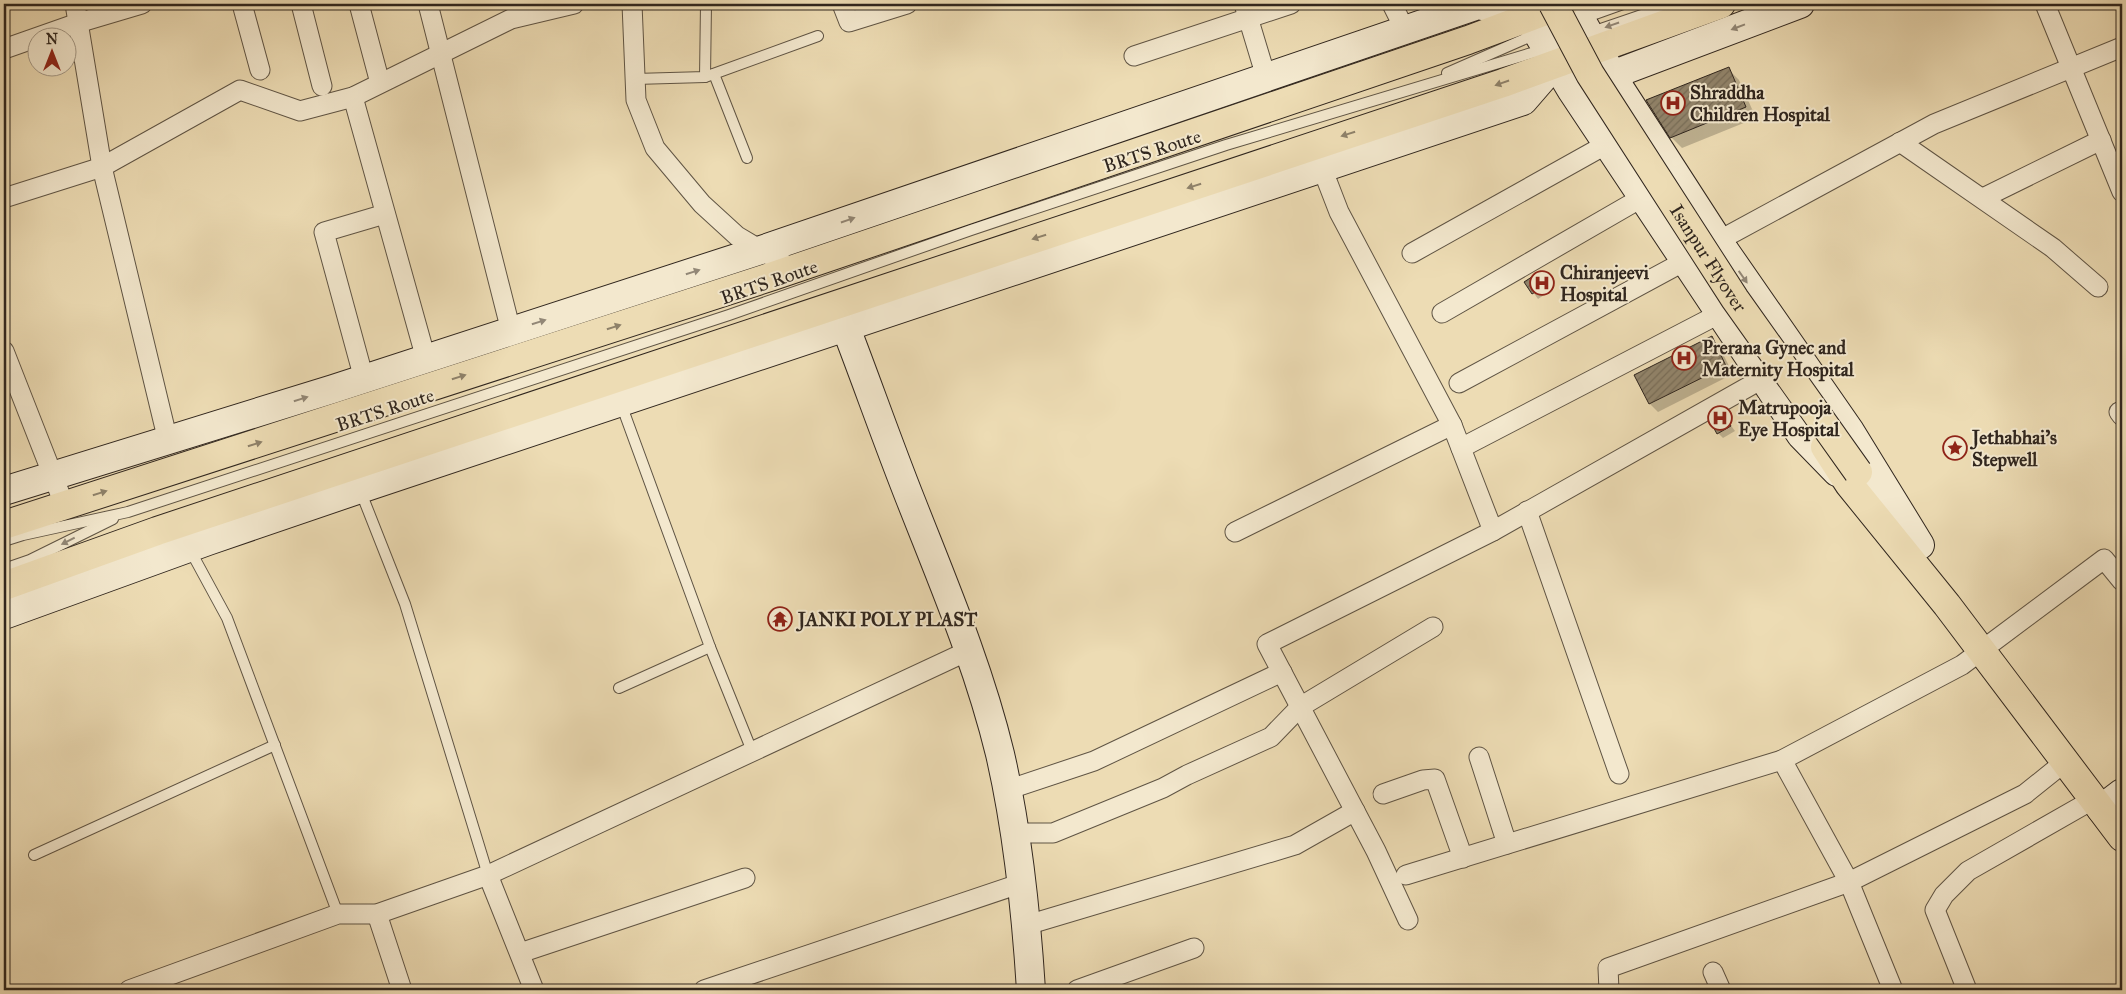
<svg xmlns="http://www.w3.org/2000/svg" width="2126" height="994" font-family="'IM FELL Great Primer',serif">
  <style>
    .shadow { fill: #0003 }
    .building { fill: url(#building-hatch); stroke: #30261e }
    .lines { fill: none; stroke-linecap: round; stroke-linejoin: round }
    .lane-casing { stroke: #5f5444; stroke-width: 12 }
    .street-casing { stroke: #5f5444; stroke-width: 21 }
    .secondary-casing { stroke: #30261e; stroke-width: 30 }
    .primary-casing { stroke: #30261e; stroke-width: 30 }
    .lane { stroke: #f3e8ce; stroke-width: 10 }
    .street { stroke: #f3e8ce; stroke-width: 19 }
    .secondary { stroke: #f3e8ce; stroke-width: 28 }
    .primary { stroke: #eddcb4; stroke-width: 28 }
    .primary-bridge-casing { stroke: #30261e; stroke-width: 30; stroke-linecap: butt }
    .primary-bridge { stroke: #eddcb4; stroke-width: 28 }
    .oneway { fill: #928776 }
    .oneway2 { fill: #8e8169 }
    .labels { text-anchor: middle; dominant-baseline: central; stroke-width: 4; stroke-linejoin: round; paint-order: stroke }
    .poi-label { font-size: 19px; font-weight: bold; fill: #30261e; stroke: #f3e8ce; text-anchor: start }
    .street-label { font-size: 19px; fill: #30261e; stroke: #f3e8ce }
  </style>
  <defs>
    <pattern id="building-hatch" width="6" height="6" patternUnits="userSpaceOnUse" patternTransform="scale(1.25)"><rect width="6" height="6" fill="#92856c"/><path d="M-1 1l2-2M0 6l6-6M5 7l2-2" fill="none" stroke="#786d58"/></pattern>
  </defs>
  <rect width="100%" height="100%" fill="#eddcb4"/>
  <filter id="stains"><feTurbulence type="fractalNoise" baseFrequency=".004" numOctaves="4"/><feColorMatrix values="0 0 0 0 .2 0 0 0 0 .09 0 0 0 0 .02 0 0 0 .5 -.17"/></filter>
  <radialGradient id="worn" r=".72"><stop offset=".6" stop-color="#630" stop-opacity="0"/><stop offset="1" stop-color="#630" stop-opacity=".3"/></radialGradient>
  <g class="shadow">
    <polygon points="1728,69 1739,80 1756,118 1682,148 1671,137"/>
    <polygon points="1541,273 1553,289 1538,299 1526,282"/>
    <polygon points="1711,338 1719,346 1733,374 1658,412 1650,404 1636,376"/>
    <polygon points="1723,415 1735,431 1723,438 1718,433"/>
  </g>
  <g class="building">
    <polygon points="1729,67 1746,107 1670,138 1646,100"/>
    <polygon points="1541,271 1549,284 1532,294 1524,282"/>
    <polygon points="1712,336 1726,366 1649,404 1634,375"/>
    <polygon points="1723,414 1731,426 1717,434 1710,421"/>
  </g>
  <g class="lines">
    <g class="lane-casing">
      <g id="lane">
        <polyline points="1581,19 1623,4"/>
        <polyline points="1589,33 1674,4"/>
        <polyline points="1447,73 1536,34"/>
        <polyline points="714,74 747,158"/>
        <polyline points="705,77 706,4"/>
        <polyline points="635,79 705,77 818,36"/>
        <polyline points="360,490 405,604 488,875"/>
        <polyline points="4,541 23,535 128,512 729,315 971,230 1226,145 1545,49"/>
        <polyline points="189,548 227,618 338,914"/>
        <polyline points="4,569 30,560 113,519"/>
        <polyline points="710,647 752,751"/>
        <polyline points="619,688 710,647 621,404"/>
        <polyline points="34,855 275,745"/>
      </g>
    </g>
    <g class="street-casing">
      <g id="street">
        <polyline points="75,4 102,167 168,441"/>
        <polyline points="242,4 260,70"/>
        <polyline points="301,4 322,86"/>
        <polyline points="359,4 380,83"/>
        <polyline points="428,4 511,331"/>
        <polyline points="632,4 636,100 655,148 702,204 737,236 793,269"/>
        <polyline points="842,4 849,22 907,4"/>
        <polyline points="1244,4 1266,77"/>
        <polyline points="1392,4 1405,30"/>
        <polyline points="2045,4 2122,192"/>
        <polyline points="4,49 78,23 142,4"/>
        <polyline points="1134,56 1291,4"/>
        <polyline points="353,97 426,359"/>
        <polyline points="1900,142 2053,248 2098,287"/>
        <polyline points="1322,168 1339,212 1452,425 1493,531 1762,379"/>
        <polyline points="4,198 102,167 240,90 300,111 353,97 511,19 574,4"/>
        <polyline points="1983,198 2101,140"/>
        <polyline points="1718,241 1934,124 2122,47"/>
        <polyline points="1412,253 1607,144"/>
        <polyline points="1442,313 1643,197"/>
        <polyline points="4,351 64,504"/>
        <polyline points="364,379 324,232 385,214"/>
        <polyline points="1459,383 1685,261"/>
        <polyline points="2119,412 2122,416"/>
        <polyline points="1461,448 1719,314"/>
        <polyline points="1527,511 1619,774"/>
        <polyline points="1235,532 1452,425"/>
        <polyline points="1479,757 1507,844"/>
        <polyline points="1007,790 1094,761 1282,672"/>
        <polyline points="1383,794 1423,780 1435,779 1463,858"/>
        <polyline points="1017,833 1053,833 1163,788 1187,775 1271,737 1300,707 1433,627"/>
        <polyline points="488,875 534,990"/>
        <polyline points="1406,875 1782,760"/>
        <polyline points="377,914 402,990"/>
        <polyline points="1408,920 1376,851 1267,644 1493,531"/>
        <polyline points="1027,925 1295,845 1355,811"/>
        <polyline points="520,953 745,878"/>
        <polyline points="1713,972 1721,990"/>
        <polyline points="129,990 338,914 377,914 488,875 970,650"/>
        <polyline points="704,990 1022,883"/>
        <polyline points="1077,990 1194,948"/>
        <polyline points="1609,990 1608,968 1849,882 2025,794 2066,761"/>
        <polyline points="1893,990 1849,882 1782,760 1962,665 2104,559 2122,581"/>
        <polyline points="1967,990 1935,910 1944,895 1968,871 2094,799"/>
      </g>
    </g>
    <g class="secondary-casing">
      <g id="secondary">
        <polyline points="1520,4 1572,91 1801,435 1837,472"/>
        <polyline points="1572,4 1621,90 1725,251 1850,431 1920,545"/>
        <polyline points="1596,81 1800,4"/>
        <path d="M839,310c25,64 47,128 72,191 33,84 68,166 89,253 18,78 26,157 31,236"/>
        <polyline points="4,491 333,389 761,250 1478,5 1528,17"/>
        <polyline points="4,615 208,541 360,489 1523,101 1555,64"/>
        <polyline points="2101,809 2122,793"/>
      </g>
    </g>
    <g class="primary-casing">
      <g id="primary">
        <polyline points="1825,447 1849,484 1947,605 2122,837"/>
        <polyline points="4,525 773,276 1468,40 1564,4"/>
        <polyline points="4,586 157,531 1503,83 1721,4"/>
      </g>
    </g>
    <use href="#lane" class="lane"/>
    <use href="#street" class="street"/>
    <use href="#secondary" class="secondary"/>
    <use href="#primary" class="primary"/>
    <g class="primary-bridge-casing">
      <g id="primary-bridge">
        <path id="s1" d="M1553,4l37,70 145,225 123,173"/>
      </g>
    </g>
    <use href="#primary-bridge" class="primary-bridge"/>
  </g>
  <defs><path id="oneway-solid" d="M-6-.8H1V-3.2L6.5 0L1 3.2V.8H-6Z" transform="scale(1.25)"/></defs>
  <g class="oneway">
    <use href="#oneway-solid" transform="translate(1612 25) rotate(161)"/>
    <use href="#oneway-solid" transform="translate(1738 27) rotate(159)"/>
    <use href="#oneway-solid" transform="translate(848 220) rotate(-19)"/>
    <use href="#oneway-solid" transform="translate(693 272) rotate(-18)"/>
    <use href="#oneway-solid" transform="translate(1743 277) rotate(55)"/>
    <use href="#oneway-solid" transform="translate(539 322) rotate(-18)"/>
    <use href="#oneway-solid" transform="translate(301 399) rotate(-17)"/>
    <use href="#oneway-solid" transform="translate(68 541) rotate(153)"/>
  </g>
  <g class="oneway2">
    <use href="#oneway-solid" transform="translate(1502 83) rotate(161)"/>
    <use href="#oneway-solid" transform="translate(1348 134) rotate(162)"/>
    <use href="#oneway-solid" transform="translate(1194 186) rotate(162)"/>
    <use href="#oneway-solid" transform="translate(1039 237) rotate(162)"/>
    <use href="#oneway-solid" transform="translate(614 327) rotate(-18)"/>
    <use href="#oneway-solid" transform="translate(459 377) rotate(-18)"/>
    <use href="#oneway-solid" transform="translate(255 444) rotate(-18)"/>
    <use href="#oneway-solid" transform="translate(100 493) rotate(-17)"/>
  </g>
  <defs>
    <g id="hospital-ring" transform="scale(1.25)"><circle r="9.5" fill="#f3e8ce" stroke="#8f2418" stroke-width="1.5"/><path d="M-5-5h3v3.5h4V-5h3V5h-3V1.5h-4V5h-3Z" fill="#8f2418"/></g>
    <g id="sight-ring" transform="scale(1.25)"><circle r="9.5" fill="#f3e8ce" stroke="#8f2418" stroke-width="1.5"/><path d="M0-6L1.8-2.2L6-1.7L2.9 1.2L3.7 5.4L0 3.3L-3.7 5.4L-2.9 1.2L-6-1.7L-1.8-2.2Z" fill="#8f2418"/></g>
    <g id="temple-ring" transform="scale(1.25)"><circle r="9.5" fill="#f3e8ce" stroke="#8f2418" stroke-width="1.5"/><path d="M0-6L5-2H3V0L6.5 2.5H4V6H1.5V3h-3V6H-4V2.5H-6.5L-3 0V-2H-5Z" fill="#8f2418"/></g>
  </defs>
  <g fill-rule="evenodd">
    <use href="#hospital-ring" x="1673" y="103"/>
    <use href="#hospital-ring" x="1542" y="283"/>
    <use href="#hospital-ring" x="1684" y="358"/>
    <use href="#hospital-ring" x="1720" y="418"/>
    <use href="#sight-ring" x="1955" y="448"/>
    <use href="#temple-ring" x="780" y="619"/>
  </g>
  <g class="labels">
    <g class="poi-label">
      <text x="1690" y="92">Shraddha<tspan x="1690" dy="22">Children Hospital</tspan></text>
      <text x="1560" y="272">Chiranjeevi<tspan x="1560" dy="22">Hospital</tspan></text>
      <text x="1702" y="347">Prerana Gynec and<tspan x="1702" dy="22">Maternity Hospital</tspan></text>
      <text x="1738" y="407">Matrupooja<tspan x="1738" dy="22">Eye Hospital</tspan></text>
      <text x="1972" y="437">Jethabhai's<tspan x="1972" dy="22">Stepwell</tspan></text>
      <text x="798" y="619">JANKI POLY PLAST</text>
    </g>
    <g class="street-label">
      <text transform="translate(1152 151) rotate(-18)">BRTS Route</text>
      <text stroke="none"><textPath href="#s1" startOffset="298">Isanpur Flyover</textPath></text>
      <text transform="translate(769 282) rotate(-19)">BRTS Route</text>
      <text transform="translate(385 410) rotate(-18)">BRTS Route</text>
    </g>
  </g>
  <rect width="2126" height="994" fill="none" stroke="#eddcb4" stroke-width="20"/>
  <rect x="5" y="5" width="2116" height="984" fill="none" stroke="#30261e" stroke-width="2.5"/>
  <rect x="10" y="10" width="2106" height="974" fill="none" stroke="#30261e"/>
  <g transform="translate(52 52)"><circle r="24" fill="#f3e8ce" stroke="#a59a88"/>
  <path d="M0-4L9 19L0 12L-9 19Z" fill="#8f2418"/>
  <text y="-8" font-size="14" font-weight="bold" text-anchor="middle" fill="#30261e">N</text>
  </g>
  <rect width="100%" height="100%" filter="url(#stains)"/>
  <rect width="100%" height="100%" fill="url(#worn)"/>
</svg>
